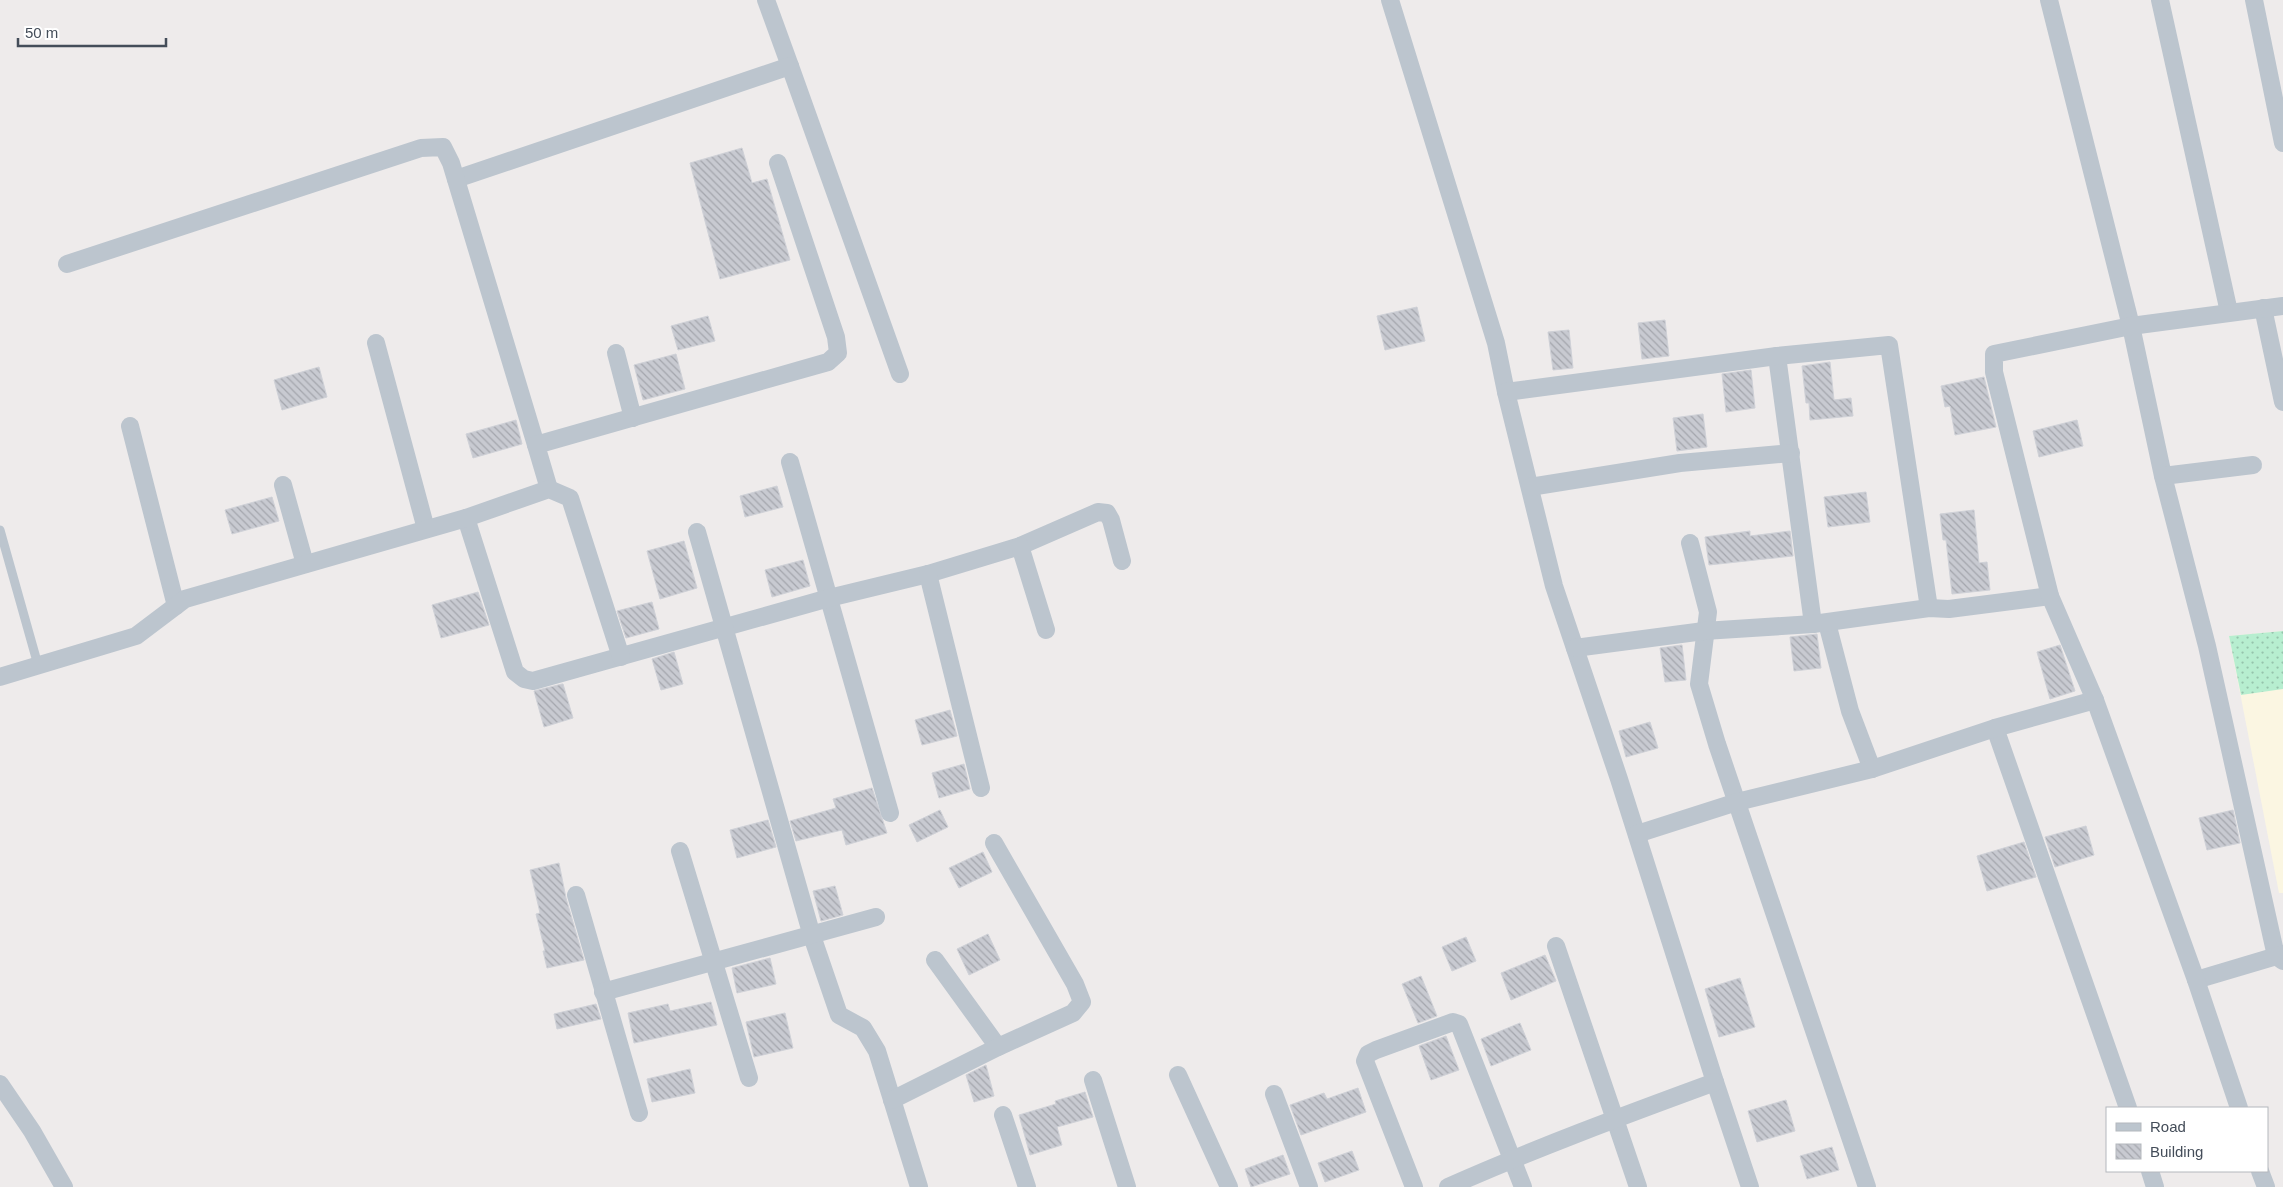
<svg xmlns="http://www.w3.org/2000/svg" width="2283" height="1187" font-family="Helvetica,sans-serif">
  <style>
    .commercial { fill: #fbf6e2 }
    .park { fill: url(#park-dots) }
    .building { fill: url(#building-back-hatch); stroke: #cfd1d7 }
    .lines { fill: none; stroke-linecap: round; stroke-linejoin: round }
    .service { stroke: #bcc5ce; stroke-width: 9 }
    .minor { stroke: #bcc5ce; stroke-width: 18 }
  </style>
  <defs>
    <pattern id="park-dots" width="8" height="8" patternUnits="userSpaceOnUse" patternTransform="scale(1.25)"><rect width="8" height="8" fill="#b7eed0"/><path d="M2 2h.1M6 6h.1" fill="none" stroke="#96c3ac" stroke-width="1.8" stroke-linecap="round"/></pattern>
    <pattern id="building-back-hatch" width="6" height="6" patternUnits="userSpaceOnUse" patternTransform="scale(1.25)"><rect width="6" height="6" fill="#c8cad1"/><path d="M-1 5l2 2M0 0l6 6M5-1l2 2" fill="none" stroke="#a4a6ad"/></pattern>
  </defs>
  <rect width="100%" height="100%" fill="#eeebeb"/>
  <polygon class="commercial" points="2283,631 2283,893 2279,893 2229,636"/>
  <polygon class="park" points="2283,631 2283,689 2241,695 2229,636"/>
  <g class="building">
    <polygon points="742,148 752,183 767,179 790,260 720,279 690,163"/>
    <polygon points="1417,307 1425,341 1385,350 1377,316"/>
    <polygon points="708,316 715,341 678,350 671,326"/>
    <polygon points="1665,320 1669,356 1642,359 1638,323"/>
    <polygon points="1569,330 1573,368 1553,370 1548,332"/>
    <polygon points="676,354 685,389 643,400 634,365"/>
    <polygon points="1830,362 1834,400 1851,398 1853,416 1810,420 1809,403 1806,403 1802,366"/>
    <polygon points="319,367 327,397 282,410 274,380"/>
    <polygon points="1751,370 1755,408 1726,412 1722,374"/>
    <polygon points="1984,377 1996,427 1955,435 1950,406 1945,407 1941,386"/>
    <polygon points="1703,414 1707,447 1677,451 1673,418"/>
    <polygon points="516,420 522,444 473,458 466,434"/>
    <polygon points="2077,420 2083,446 2039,457 2033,431"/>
    <polygon points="777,486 783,507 745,517 740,496"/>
    <polygon points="1866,492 1870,522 1828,527 1824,497"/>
    <polygon points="272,497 279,521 232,534 225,510"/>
    <polygon points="1974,510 1979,563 1987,562 1990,590 1952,594 1946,540 1943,540 1940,514"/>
    <polygon points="1750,531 1750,536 1790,531 1793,556 1709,565 1705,537"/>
    <polygon points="684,541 697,588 660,599 647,551"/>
    <polygon points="803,560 810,586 772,597 765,570"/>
    <polygon points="478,592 489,625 441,638 432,605"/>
    <polygon points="652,602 659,629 626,638 617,611"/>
    <polygon points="1817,634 1821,668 1794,671 1790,637"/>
    <polygon points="1682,645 1686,680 1665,682 1660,648"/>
    <polygon points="2060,645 2075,691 2050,699 2037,652"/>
    <polygon points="674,652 683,684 661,690 652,659"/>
    <polygon points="562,684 563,684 573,718 544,727 534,691"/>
    <polygon points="950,710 957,736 922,745 915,720"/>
    <polygon points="1650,722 1658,748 1626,757 1619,731"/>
    <polygon points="964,764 970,789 939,798 932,773"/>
    <polygon points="872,788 887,833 846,845 842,830 796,841 790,821 836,808 833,799"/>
    <polygon points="940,810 948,827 917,842 909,825"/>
    <polygon points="2233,810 2240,843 2207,850 2199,818"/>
    <polygon points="768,820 776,847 737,858 730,830"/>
    <polygon points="2086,826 2094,855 2055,867 2045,837"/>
    <polygon points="2024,842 2036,877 1987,891 1977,856"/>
    <polygon points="983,852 992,872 959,888 949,868"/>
    <polygon points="559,863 566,898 584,960 547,968 543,951 545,951 536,914 540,913 530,870"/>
    <polygon points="835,886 843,915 821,921 813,891"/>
    <polygon points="988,934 1000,960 969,975 957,949"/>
    <polygon points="1466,937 1476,961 1452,971 1442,947"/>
    <polygon points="1545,955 1556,981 1511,1000 1501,973"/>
    <polygon points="770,958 776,984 737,993 732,968"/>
    <polygon points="1421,976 1437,1016 1418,1023 1402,984"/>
    <polygon points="1740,978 1755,1027 1719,1037 1705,989"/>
    <polygon points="711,1002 717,1025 634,1043 628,1013 668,1004 670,1011"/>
    <polygon points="596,1004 601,1019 557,1029 554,1014"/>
    <polygon points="785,1013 793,1048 754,1057 746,1022"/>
    <polygon points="1520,1023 1531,1050 1491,1066 1481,1039"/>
    <polygon points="1446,1036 1459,1070 1431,1080 1419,1046"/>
    <polygon points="986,1065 994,1096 974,1102 966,1075"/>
    <polygon points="690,1069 695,1093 652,1102 647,1079"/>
    <polygon points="1358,1088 1366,1112 1301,1135 1290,1105 1324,1093 1327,1099"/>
    <polygon points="1085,1092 1093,1117 1057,1127 1062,1145 1030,1155 1019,1115 1056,1104 1055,1101"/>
    <polygon points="1786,1100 1795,1131 1757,1142 1748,1111"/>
    <polygon points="1832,1147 1839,1170 1807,1179 1800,1156"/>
    <polygon points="1352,1151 1359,1170 1325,1182 1318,1163"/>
    <polygon points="1283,1155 1290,1174 1251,1187 1245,1169"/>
  </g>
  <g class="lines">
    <polyline class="service" points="0,530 38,665"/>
    <g class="minor">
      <polyline points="766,0 790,66"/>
      <polyline points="1390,0 1496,343 1506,392 1554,586 1619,779 1715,1082 1750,1187"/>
      <polyline points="2049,0 2131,326 2163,476 2207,646 2276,956 2283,961"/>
      <polyline points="2160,0 2229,312"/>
      <polyline points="2254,0 2283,143"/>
      <polyline points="456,179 790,66 900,374"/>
      <polyline points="67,264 421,148 443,147 451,163 536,445"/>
      <polyline points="2263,308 2283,402"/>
      <polyline points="376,343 426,529"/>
      <polyline points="616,353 633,418"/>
      <polyline points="1777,356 1813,624"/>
      <polyline points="1506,392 1777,356 1889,345 1929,608"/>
      <polyline points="130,426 176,606"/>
      <polyline points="790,462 890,813"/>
      <polyline points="2163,476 2253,465"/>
      <polyline points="283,485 305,564"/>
      <polyline points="1530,487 1680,463 1791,453"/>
      <polyline points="549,489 536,445 828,362 838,353 836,337 778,163"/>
      <polyline points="466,518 515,672 524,679 533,681 829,598 928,574 1020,546 1098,512 1107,513 1111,520 1122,561"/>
      <polyline points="697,532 812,936 839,1015 863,1028 877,1051 919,1187"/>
      <polyline points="1690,543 1708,612 1699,684 1717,744 1867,1187"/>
      <polyline points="1020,546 1046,630"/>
      <polyline points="928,574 981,788"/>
      <polyline points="1827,623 1850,711 1872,769"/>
      <polyline points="1575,648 1704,631 1813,624 1929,608 1949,609 2050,596"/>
      <polyline points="0,677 136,636 185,599 466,518 549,489 570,498 621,657"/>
      <polyline points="1995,728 2128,1108"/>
      <polyline points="1637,834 1737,802 1872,769 1995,728 2095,700"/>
      <polyline points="680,851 749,1078"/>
      <polyline points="576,895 639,1113"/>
      <polyline points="1556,946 1638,1187"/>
      <polyline points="935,960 998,1047"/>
      <polyline points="2196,980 2283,954"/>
      <polyline points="603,992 876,917"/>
      <polyline points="1178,1075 1229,1187"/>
      <polyline points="1093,1080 1127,1187"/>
      <polyline points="0,1084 32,1131 64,1187"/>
      <polyline points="1274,1094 1309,1187"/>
      <polyline points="892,1100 998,1047 1073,1013 1082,1002 1075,984 994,843"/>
      <polyline points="2239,1108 2196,980 2095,700 2050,596 1994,372 1994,354 2131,326 2283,306"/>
      <polyline points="1003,1115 1027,1187"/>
      <polyline points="2150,1171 2155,1187"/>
      <polyline points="2260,1171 2266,1187"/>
      <polyline points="1414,1187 1365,1061 1368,1054 1376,1050 1453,1022 1459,1024 1523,1187"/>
      <path d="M1448,1187c88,-39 177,-72 267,-105"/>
    </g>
  </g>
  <rect x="2106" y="1107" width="162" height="65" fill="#ffffff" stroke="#b4b8bd"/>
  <rect x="2116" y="1123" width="25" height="8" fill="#bcc5ce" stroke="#b4b8bd"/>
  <text x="2150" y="1132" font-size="15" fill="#444d59">Road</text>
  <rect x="2116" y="1144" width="25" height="15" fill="url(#building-back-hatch)" stroke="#b4b8bd"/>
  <text x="2150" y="1157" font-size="15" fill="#444d59">Building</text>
  <path d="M18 38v8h148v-8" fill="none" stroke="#444d59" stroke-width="2.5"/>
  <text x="25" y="38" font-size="15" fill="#444d59" stroke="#ffffff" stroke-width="4" paint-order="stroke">50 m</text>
</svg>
